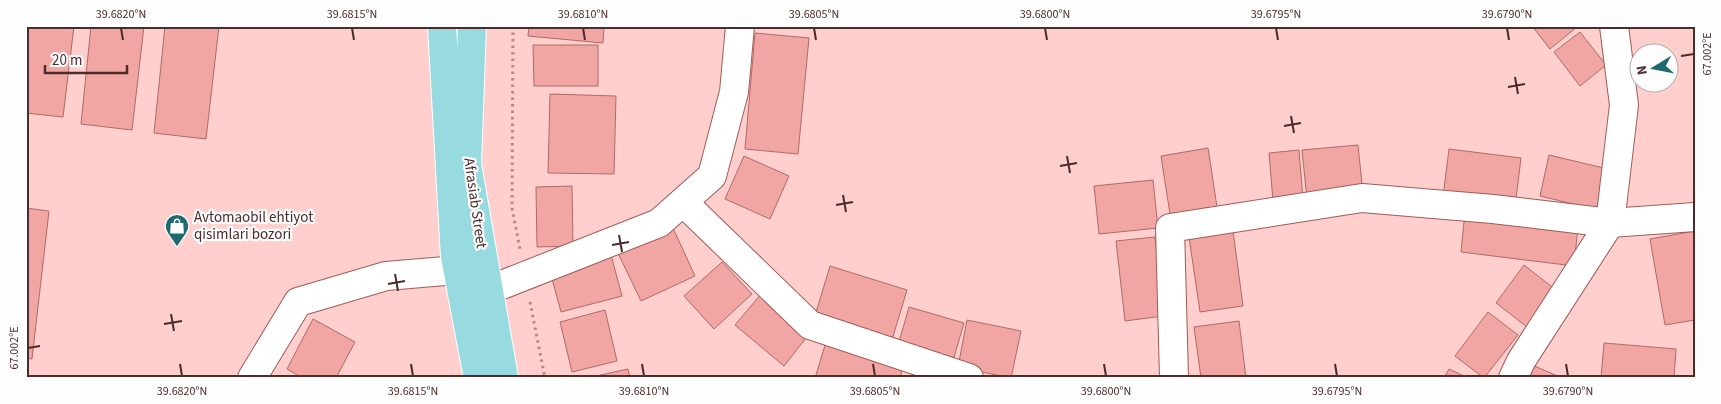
<svg xmlns="http://www.w3.org/2000/svg" width="1721" height="404" font-family="'Source Sans 3',sans-serif">
  <style>
    .building { fill: #f2a6a3; stroke: #af6a67 }
    .lines { fill: none; stroke-linecap: round; stroke-linejoin: round }
    .minor-casing { stroke: #9f5b58; stroke-width: 30 }
    .primary-casing { stroke: #fff; stroke-width: 30 }
    .path { stroke: #b28a87; stroke-width: 3; stroke-dasharray: 2.5 4; stroke-linecap: butt }
    .minor { stroke: #fff; stroke-width: 28 }
    .primary { stroke: #97dae0; stroke-width: 28 }
    .ticks { fill: none; stroke: #4b2c2b; stroke-width: 2 }
    .labels { text-anchor: middle; dominant-baseline: central; stroke-width: 4.5; stroke-linejoin: round; paint-order: stroke }
    .street-label { font-size: 15px; fill: #4b2c2b; stroke: #fdfdfd }
    .poi-label { font-size: 15px; fill: #4b2c2b; stroke: #fdfdfd; text-anchor: start }
    .neatline { fill: none; stroke: #4b2c2b; stroke-width: 2 }
    .ticks-label { font-size: 12px; text-anchor: middle; fill: #4b2c2b }
  </style>
  <rect width="100%" height="100%" fill="#fecfcc"/>
  <g class="building">
    <polygon points="26,26 74,26 63,117 26,113"/>
    <polygon points="91,26 144,26 132,130 81,124"/>
    <polygon points="165,26 219,26 206,139 154,133"/>
    <polygon points="529,26 604,26 603,43 528,36"/>
    <polygon points="1532,26 1576,26 1577,27 1550,49"/>
    <polygon points="1580,32 1606,65 1580,86 1554,52"/>
    <polygon points="755,33 809,38 798,154 745,149"/>
    <polygon points="533,45 598,45 598,86 534,86"/>
    <polygon points="550,94 616,96 614,174 548,173"/>
    <polygon points="1358,145 1363,194 1307,199 1302,150"/>
    <polygon points="1208,148 1217,207 1170,214 1161,156"/>
    <polygon points="1449,149 1521,158 1515,207 1443,197"/>
    <polygon points="1299,150 1303,199 1273,201 1269,153"/>
    <polygon points="1549,155 1608,169 1598,210 1540,196"/>
    <polygon points="744,156 789,176 770,219 725,199"/>
    <polygon points="1153,180 1158,228 1099,234 1094,186"/>
    <polygon points="572,186 573,246 537,247 536,187"/>
    <polygon points="26,208 49,211 32,359 26,358"/>
    <polygon points="1465,212 1578,226 1574,266 1461,252"/>
    <polygon points="673,228 695,276 641,301 618,253"/>
    <polygon points="1233,231 1243,306 1200,312 1189,237"/>
    <polygon points="1695,231 1695,320 1665,325 1650,239"/>
    <polygon points="1155,237 1163,316 1125,321 1116,241"/>
    <polygon points="611,255 622,296 561,312 550,271"/>
    <polygon points="722,262 752,294 714,329 684,296"/>
    <polygon points="1524,265 1556,290 1527,327 1496,303"/>
    <polygon points="830,266 907,290 891,343 814,319"/>
    <polygon points="762,293 810,333 784,366 735,325"/>
    <polygon points="909,307 964,323 952,364 897,349"/>
    <polygon points="605,310 617,361 572,372 560,322"/>
    <polygon points="1488,312 1518,335 1484,378 1455,356"/>
    <polygon points="313,319 355,342 336,378 303,378 287,369"/>
    <polygon points="967,320 1021,331 1011,378 958,367"/>
    <polygon points="1239,321 1246,378 1201,378 1194,327"/>
    <polygon points="827,339 904,363 900,378 815,378"/>
    <polygon points="1604,343 1676,349 1674,378 1601,378"/>
    <polygon points="1530,364 1562,378 1524,378"/>
    <polygon points="628,369 630,378 587,378"/>
    <polygon points="1449,369 1468,378 1444,378"/>
  </g>
  <g class="lines">
    <g class="minor-casing">
      <g id="minor">
        <polyline points="684,203 810,325 969,378"/>
        <polyline points="489,290 659,223 712,176 734,92 740,26"/>
        <polyline points="252,378 298,302 386,276 457,270"/>
        <polyline points="1174,378 1170,228 1362,198 1493,209 1610,223 1695,217"/>
        <polyline points="1513,378 1521,361 1610,223 1624,105 1614,26"/>
      </g>
    </g>
    <g class="primary-casing">
      <g id="primary">
        <polyline points="442,26 455,257 478,378"/>
        <polyline points="472,26 467,164 504,378"/>
      </g>
    </g>
    <g class="path">
      <polyline points="513,26 512,208 520,249"/>
      <polyline points="530,302 545,378"/>
    </g>
    <use href="#minor" class="minor"/>
    <use href="#primary" class="primary"/>
  </g>
  <path class="ticks" d="M121,28l2,12M352,28l2,12M583,28l2,12M814,28l2,12M1045,28l2,12M1276,28l2,12M1507,28l2,12M1681,56l13,-2M1515,77l3,17M1508,87l17,-3M1291,116l3,17M1284,126l17,-3M1067,156l3,17M1060,166l17,-3M843,195l3,17M836,205l17,-3M619,235l3,17M612,245l17,-3M395,274l3,17M388,284l17,-3M171,314l3,17M164,324l18,-3M28,348l12,-2M180,364l2,12M411,364l2,12M642,364l2,12M873,364l2,12M1104,364l2,12M1335,364l2,12M1566,364l2,12"/>
  <defs>
    <g id="shop-pin" transform="scale(1.25)"><path d="M0 17L-7.5 6A9.5 9.5 0 1 1 7.5 6Z" fill="#1e6a70" stroke="#fdfdfd"/><path d="M-5-2.5h2.3a2.7 3.5 0 0 1 5.4 0H5L5.5 6h-11ZM-1.5-2.5h3a1.5 2.3 0 0 0-3 0Z" fill="#fff"/></g>
  </defs>
  <g fill-rule="evenodd">
    <use href="#shop-pin" x="177" y="226"/>
  </g>
  <g class="labels">
    <g class="street-label">
      <text transform="translate(475 203) rotate(82)">Afrasiab Street</text>
    </g>
    <g class="poi-label">
      <text x="194" y="217">Avtomaobil ehtiyot<tspan x="194" dy="17">qisimlari bozori</tspan></text>
    </g>
  </g>
  <rect width="1721" height="404" fill="none" stroke="#fdfdfd" stroke-width="55"/>
  <g transform="translate(1654 68) rotate(260)"><circle r="24" fill="#fdfdfd" stroke="#b6a9a9"/>
  <path d="M0-4L9 19L0 12L-9 19Z" fill="#1e6a70"/>
  <text y="-8" font-size="14" font-weight="bold" text-anchor="middle" fill="#4b2c2b">N</text>
  </g>
  <path d="M45 65v8h82v-8" fill="none" stroke="#4b2c2b" stroke-width="2.5"/>
  <text x="52" y="65" font-size="15" fill="#4b2c2b" stroke="#fdfdfd" stroke-width="4" paint-order="stroke">20 m</text>
  <rect x="28" y="28" width="1666" height="348" class="neatline"/>
  <g class="ticks-label">
    <text x="121" y="18">39.6820°N</text>
    <text x="352" y="18">39.6815°N</text>
    <text x="583" y="18">39.6810°N</text>
    <text x="814" y="18">39.6805°N</text>
    <text x="1045" y="18">39.6800°N</text>
    <text x="1276" y="18">39.6795°N</text>
    <text x="1507" y="18">39.6790°N</text>
    <text transform="translate(1707 54) rotate(-90)" y="4">67.002°E</text>
    <text transform="translate(14 348) rotate(-90)" y="4">67.002°E</text>
    <text x="182" y="395">39.6820°N</text>
    <text x="413" y="395">39.6815°N</text>
    <text x="644" y="395">39.6810°N</text>
    <text x="875" y="395">39.6805°N</text>
    <text x="1106" y="395">39.6800°N</text>
    <text x="1337" y="395">39.6795°N</text>
    <text x="1568" y="395">39.6790°N</text>
  </g>
</svg>
